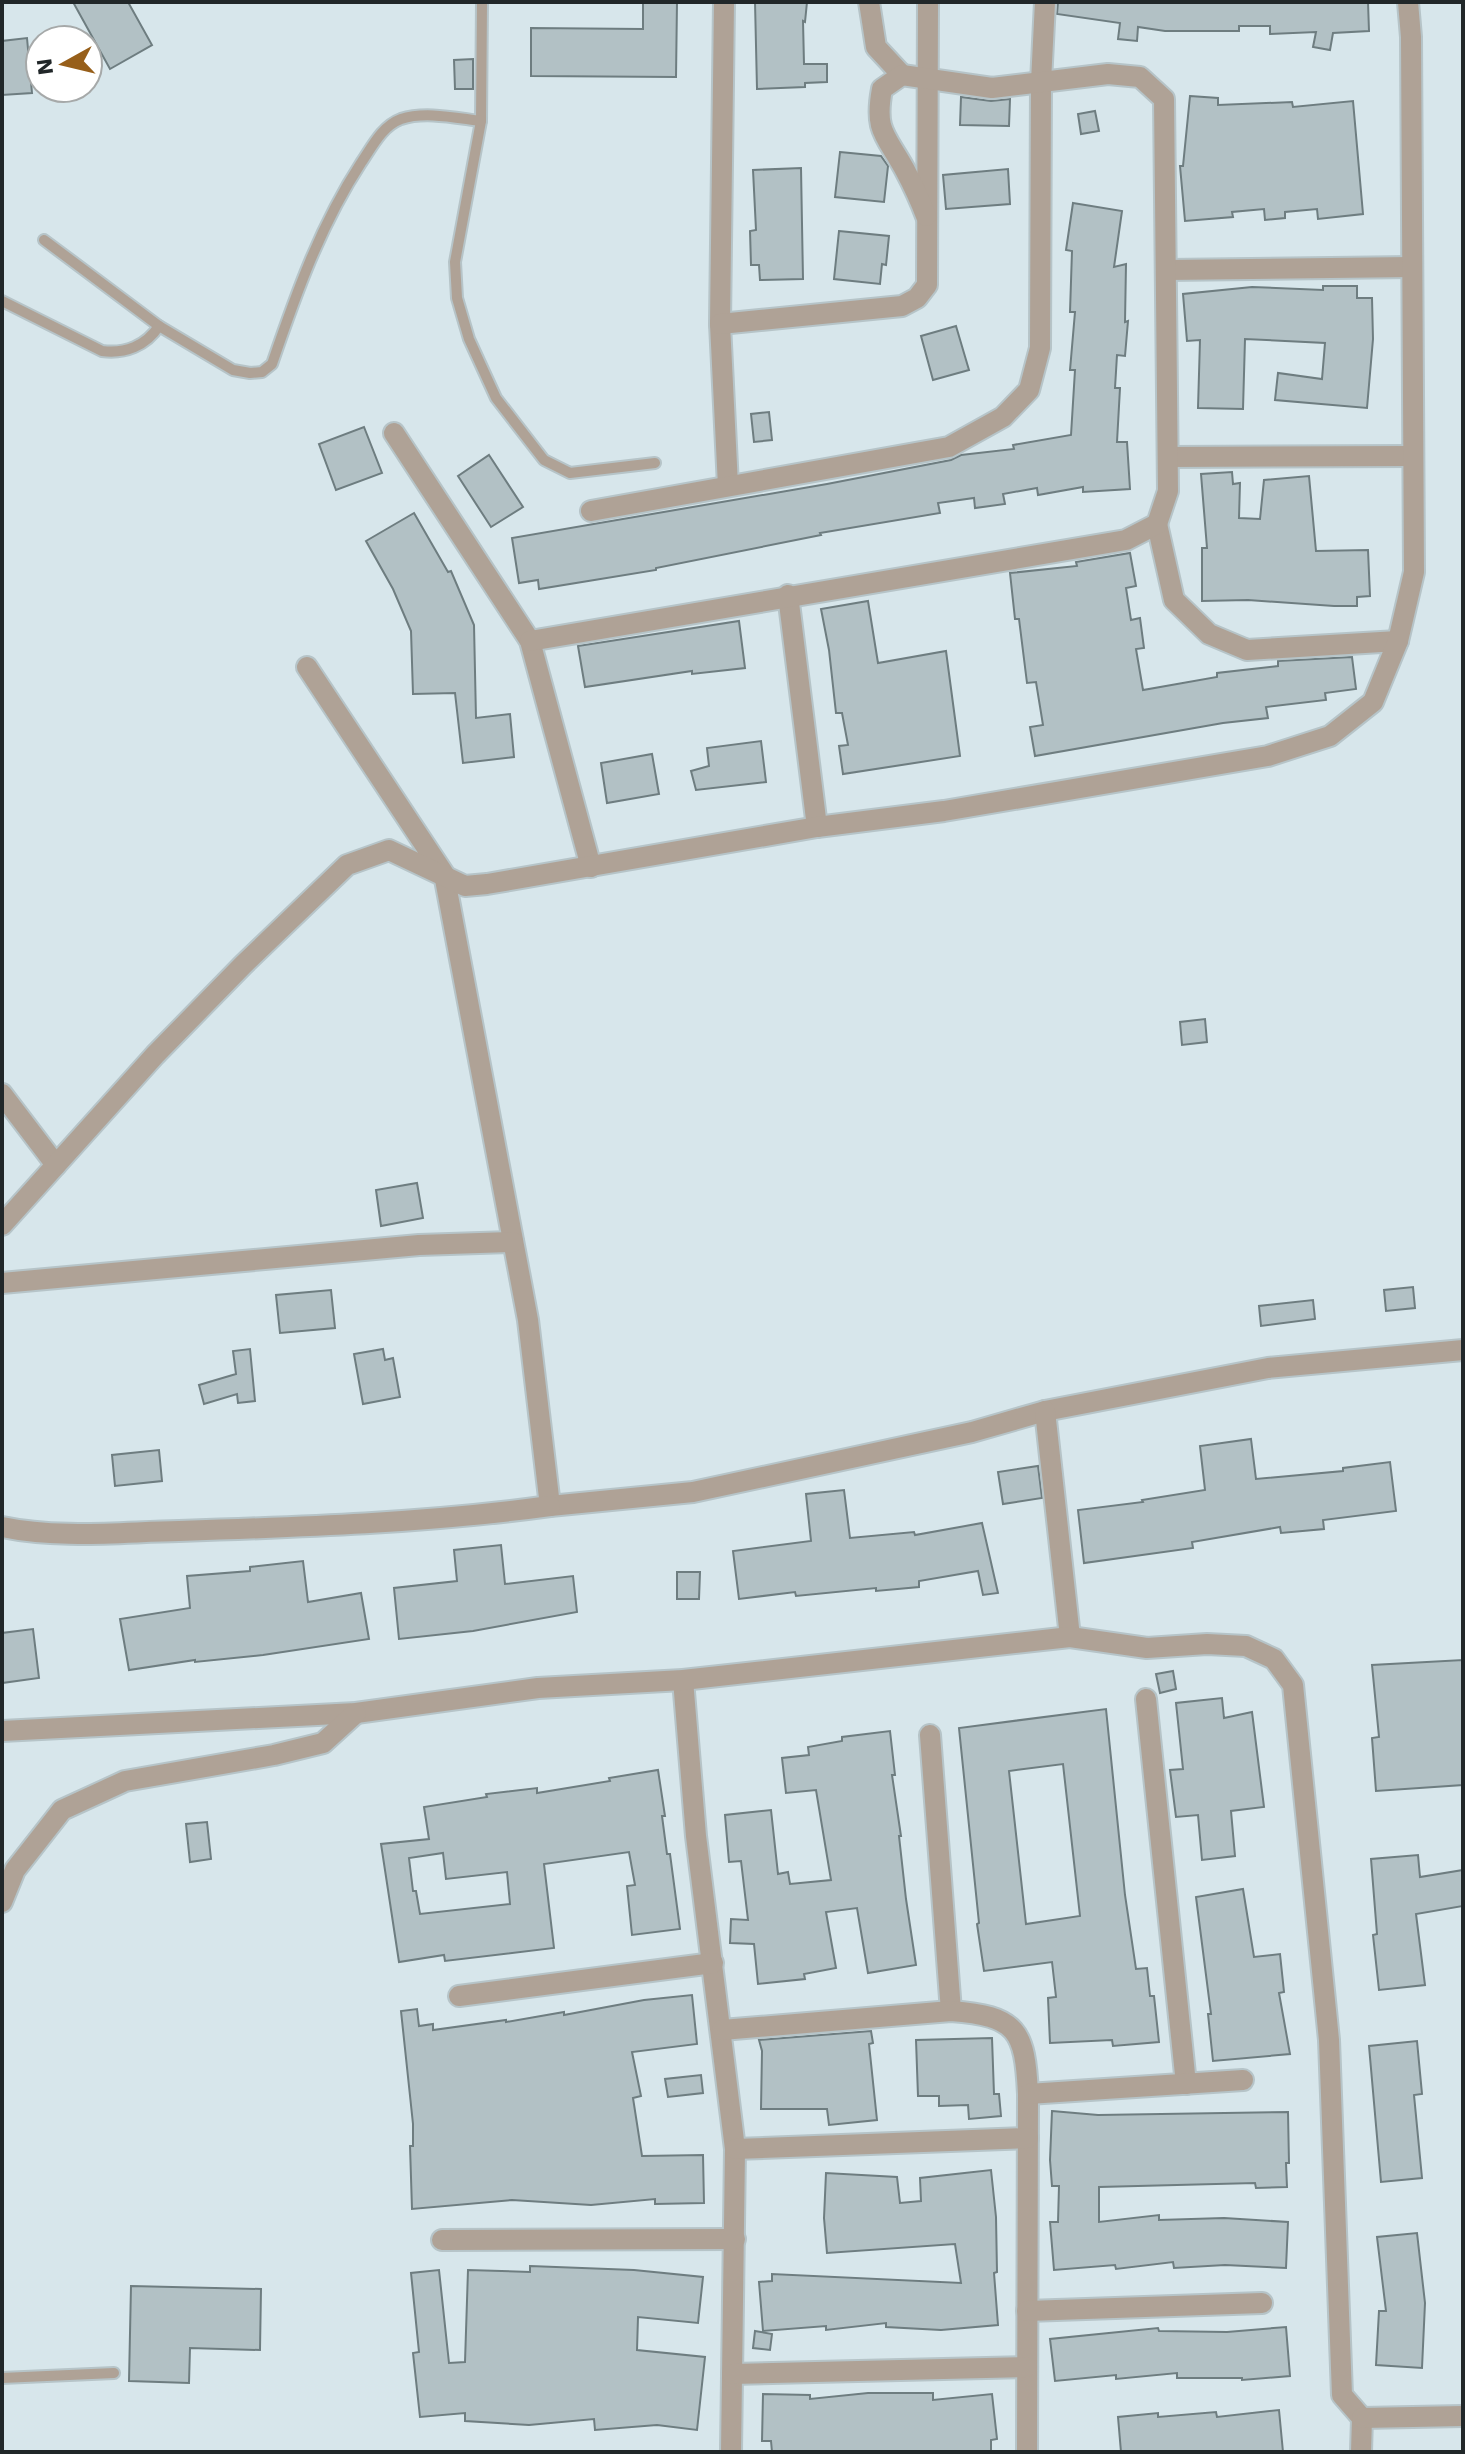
<svg xmlns="http://www.w3.org/2000/svg" width="1465" height="2454" font-family="'Work Sans',sans-serif">
  <style>
    .building { fill: #b2c1c5; stroke: #6e7d80; stroke-width: 2; fill-rule: evenodd }
    .lines { fill: none; stroke-linecap: round; stroke-linejoin: round }
    .lane-casing { stroke: #b6c4c8; stroke-width: 14 }
    .street-casing { stroke: #b6c4c8; stroke-width: 24 }
    .lane { stroke: #afa296; stroke-width: 10 }
    .street { stroke: #afa296; stroke-width: 20 }
  </style>
  <rect width="100%" height="100%" fill="#d7e6eb"/>
  <g class="building">
    <polygon points="73,2 128,2 152,45 110,69"/>
    <polygon points="643,2 677,2 676,77 531,76 531,28 643,29"/>
    <polygon points="755,2 807,2 805,22 803,21 804,64 827,64 827,82 805,83 805,87 757,89"/>
    <polygon points="1058,2 1368,2 1369,31 1333,33 1330,50 1313,47 1316,32 1270,34 1270,26 1239,26 1239,31 1165,31 1138,27 1137,41 1118,39 1120,23 1057,14"/>
    <polygon points="27,38 32,93 2,95 2,41"/>
    <polygon points="473,59 473,89 455,89 454,60"/>
    <polygon points="1190,96 1218,98 1218,105 1292,102 1293,107 1353,101 1363,214 1318,219 1317,209 1285,212 1285,218 1265,220 1264,209 1232,212 1233,217 1185,221 1180,166 1183,166"/>
    <polygon points="961,97 991,101 1010,99 1009,126 960,125"/>
    <polygon points="1095,111 1099,131 1081,134 1078,114"/>
    <polygon points="840,152 881,156 888,166 884,202 835,197"/>
    <polygon points="801,168 803,279 760,280 759,265 751,265 750,231 756,230 753,170"/>
    <polygon points="1008,169 1010,204 946,209 943,175"/>
    <polygon points="1073,203 1122,211 1114,267 1126,264 1125,322 1128,321 1125,356 1117,355 1115,388 1120,388 1117,442 1127,442 1130,489 1083,492 1083,487 1038,495 1037,488 1003,494 1005,504 975,508 974,498 938,503 940,513 820,533 821,535 656,568 656,570 539,589 538,580 519,583 512,538 827,484 951,460 961,455 1014,449 1013,445 1071,435 1075,370 1070,370 1075,312 1070,312 1072,251 1066,250"/>
    <polygon points="839,231 889,236 886,265 882,264 880,284 834,279"/>
    <polygon points="1323,286 1357,286 1357,298 1372,298 1373,339 1367,408 1275,400 1278,373 1322,379 1325,343 1245,339 1243,409 1198,408 1200,340 1187,341 1183,294 1252,287 1323,290"/>
    <polygon points="956,326 969,370 933,380 921,336"/>
    <polygon points="769,412 772,440 754,442 751,414"/>
    <polygon points="364,427 382,473 336,490 319,444"/>
    <polygon points="489,455 523,507 491,527 458,476"/>
    <polygon points="1232,472 1233,484 1240,483 1239,518 1260,519 1264,480 1309,476 1316,551 1368,550 1370,596 1357,597 1357,606 1334,606 1248,600 1202,601 1202,548 1207,548 1201,474"/>
    <polygon points="414,513 448,572 451,571 474,625 476,718 510,714 514,757 463,763 455,693 413,694 411,631 393,589 366,541"/>
    <polygon points="1130,553 1136,586 1126,588 1131,620 1140,618 1144,648 1136,649 1143,690 1217,677 1217,673 1278,666 1278,661 1352,657 1356,689 1325,693 1326,700 1266,707 1268,718 1223,723 1035,756 1030,727 1043,725 1036,682 1027,683 1019,619 1015,619 1010,573 1077,566 1076,562"/>
    <polygon points="868,601 878,663 946,651 960,756 843,774 839,746 848,745 842,713 836,713 829,650 821,609"/>
    <polygon points="739,621 745,668 692,674 692,671 585,687 578,646"/>
    <polygon points="761,741 766,782 696,790 691,771 709,766 707,748"/>
    <polygon points="652,754 659,794 607,803 601,763"/>
    <polygon points="1205,1019 1207,1042 1182,1045 1180,1022"/>
    <polygon points="417,1183 423,1218 381,1226 376,1190"/>
    <polygon points="1413,1287 1415,1308 1386,1311 1384,1290"/>
    <polygon points="331,1290 335,1328 280,1333 276,1295"/>
    <polygon points="1313,1300 1315,1319 1261,1326 1259,1306"/>
    <polygon points="250,1349 255,1401 238,1403 237,1394 204,1404 199,1385 236,1374 233,1351"/>
    <polygon points="383,1349 385,1360 393,1358 400,1397 363,1404 354,1354"/>
    <polygon points="1251,1439 1256,1479 1343,1471 1343,1468 1390,1462 1396,1511 1323,1520 1324,1529 1281,1533 1280,1527 1192,1542 1193,1548 1084,1563 1078,1510 1143,1502 1142,1500 1205,1490 1200,1446"/>
    <polygon points="159,1450 162,1481 115,1486 112,1455"/>
    <polygon points="1038,1466 1042,1498 1003,1504 998,1472"/>
    <polygon points="844,1490 850,1538 914,1532 915,1535 982,1523 998,1593 983,1595 978,1571 919,1581 919,1587 876,1591 876,1588 796,1596 795,1592 739,1599 733,1551 811,1541 806,1494"/>
    <polygon points="501,1545 505,1584 573,1576 577,1612 473,1631 399,1639 394,1588 457,1581 454,1550"/>
    <polygon points="303,1561 308,1602 361,1593 369,1639 263,1655 195,1662 195,1660 129,1670 120,1619 190,1608 187,1576 250,1571 250,1567"/>
    <polygon points="677,1572 700,1572 699,1599 677,1599"/>
    <polygon points="33,1629 39,1678 2,1683 2,1633"/>
    <polygon points="1463,1660 1463,1785 1376,1791 1372,1738 1379,1737 1372,1665"/>
    <polygon points="1173,1671 1176,1689 1160,1693 1156,1674"/>
    <polygon points="1222,1698 1224,1718 1252,1712 1264,1807 1231,1811 1235,1856 1202,1860 1198,1815 1176,1817 1170,1770 1183,1769 1176,1703"/>
    <path d="M1106,1709l19,186 11,74 11,-1 3,28h4l5,46 -46,4 -1,-6 -62,3 -2,-45 8,-1 -4,-35 -68,9 -7,-47 2,-1 -20,-195zM1063,1764l17,152 -54,8 -17,-153z"/>
    <polygon points="890,1731 895,1775 892,1775 901,1836 899,1836 906,1899 916,1965 868,1973 857,1908 826,1912 836,1968 804,1974 805,1979 758,1984 754,1944 730,1943 731,1919 748,1920 741,1861 729,1862 725,1815 771,1810 778,1874 788,1872 790,1884 831,1880 816,1790 786,1793 782,1758 809,1755 808,1747 842,1741 842,1737"/>
    <path d="M658,1770l7,46h-3l5,38h3l10,75 -48,6 -5,-49 8,-1 -6,-33 -85,12 10,84 -109,13 -1,-6 -45,7 -18,-118 48,-5 -5,-32 63,-10 -1,-3 51,-6v5l73,-12 -1,-3zM443,1853l3,26 61,-7 3,32 -90,10 -4,-23h-3l-4,-33z"/>
    <polygon points="207,1822 211,1859 190,1862 186,1824"/>
    <polygon points="1418,1855 1420,1877 1463,1870 1463,1906 1416,1914 1425,1985 1379,1990 1373,1935 1377,1934 1371,1859"/>
    <polygon points="1243,1889 1254,1957 1280,1954 1284,1992 1279,1993 1290,2054 1213,2061 1208,2014 1211,2014 1196,1897"/>
    <polygon points="692,1995 697,2044 632,2052 641,2096 633,2098 642,2156 703,2155 704,2203 655,2204 655,2199 591,2205 512,2200 412,2209 410,2146 413,2146 413,2124 401,2011 417,2009 419,2026 433,2024 433,2030 506,2020 506,2022 564,2012 564,2015 644,2000"/>
    <polygon points="871,2031 873,2043 869,2044 877,2120 829,2125 827,2109 761,2109 762,2051 759,2040"/>
    <polygon points="992,2038 994,2094 999,2094 1001,2116 969,2119 968,2105 939,2106 939,2096 918,2096 916,2040"/>
    <polygon points="1417,2041 1422,2094 1414,2095 1422,2178 1381,2182 1369,2046"/>
    <polygon points="701,2075 703,2093 668,2097 665,2079"/>
    <polygon points="1052,2111 1098,2115 1288,2112 1289,2163 1286,2163 1287,2187 1256,2188 1255,2183 1099,2187 1099,2222 1159,2215 1159,2220 1224,2218 1288,2222 1286,2268 1225,2265 1174,2268 1173,2262 1116,2269 1115,2265 1054,2270 1050,2222 1058,2222 1059,2186 1052,2186 1050,2160"/>
    <polygon points="991,2170 996,2217 997,2272 994,2273 998,2325 941,2330 886,2327 886,2323 826,2330 826,2326 763,2331 759,2282 772,2281 772,2274 961,2283 955,2244 827,2253 824,2218 826,2173 897,2177 900,2203 921,2201 920,2178"/>
    <polygon points="1417,2233 1425,2303 1422,2368 1376,2365 1379,2311 1386,2311 1377,2237"/>
    <polygon points="530,2266 634,2270 703,2277 698,2323 638,2317 637,2350 705,2357 697,2430 657,2425 595,2430 594,2419 529,2425 465,2421 465,2413 420,2417 413,2353 419,2352 411,2273 439,2270 449,2363 465,2362 468,2270 530,2272"/>
    <polygon points="131,2286 261,2289 260,2350 190,2348 189,2383 129,2381"/>
    <polygon points="1286,2327 1290,2376 1242,2380 1242,2378 1177,2378 1177,2373 1116,2379 1116,2375 1055,2381 1050,2339 1158,2328 1159,2331 1227,2332"/>
    <polygon points="755,2331 772,2334 770,2350 753,2348"/>
    <polygon points="868,2393 933,2393 933,2400 992,2394 997,2439 991,2440 991,2452 772,2452 771,2441 762,2441 763,2394 810,2395 810,2399"/>
    <polygon points="1279,2410 1283,2452 1121,2452 1118,2417 1158,2413 1158,2417 1216,2412 1217,2417"/>
  </g>
  <g class="lines">
    <g class="lane-casing">
      <g id="lane">
        <polyline points="482,2 481,121 455,262 457,298 469,339 496,398 544,460 570,473 655,463"/>
        <path d="M44,240l115,86 74,44 17,3 12,-1 10,-8c24,-70 48,-138 89,-201 11,-16 21,-37 40,-44 24,-8 55,-1 80,2"/>
        <path d="M2,301l100,50c23,3 44,-5 57,-25"/>
        <polyline points="2,2378 114,2373"/>
      </g>
    </g>
    <g class="street-casing">
      <g id="street">
        <polyline points="724,2 720,324 728,486"/>
        <polyline points="869,2 876,47 902,75"/>
        <polyline points="1167,270 1412,267"/>
        <polyline points="720,324 902,306 917,298 927,285 928,2"/>
        <polyline points="394,433 530,641 591,867"/>
        <polyline points="1168,457 1413,456"/>
        <polyline points="591,511 949,447 1003,417 1029,390 1040,348 1041,82 1045,2"/>
        <polyline points="1157,524 1174,600 1209,634 1247,650 1398,641"/>
        <polyline points="788,595 817,827"/>
        <path d="M530,641l596,-101 31,-16 11,-33 -4,-392 -24,-22 -32,-3 -116,14 -90,-13 -20,14c-8,43 4,46 23,81 8,15 15,30 21,46"/>
        <polyline points="307,667 444,874 528,1320 550,1506 693,1492 972,1432 1045,1411 1268,1368 1463,1350"/>
        <polyline points="2,1094 56,1165"/>
        <polyline points="2,1225 155,1055 243,965 347,865 389,850 465,886 487,884 817,827 944,811 1268,756 1330,736 1373,702 1398,641 1414,572 1411,37 1408,2"/>
        <polyline points="2,1283 419,1245 513,1242"/>
        <polyline points="1045,1411 1070,1637"/>
        <path d="M2,1527c57,12 119,5 177,4 124,-4 248,-8 371,-25"/>
        <polyline points="683,1680 696,1836 735,2149 731,2452"/>
        <polyline points="1146,1699 1186,2084"/>
        <polyline points="2,1731 356,1713 538,1688 683,1680 1070,1637 1147,1648 1207,1644 1246,1646 1274,1659 1293,1685 1329,2040 1342,2395 1362,2418 1361,2452"/>
        <polyline points="930,1735 951,2011"/>
        <polyline points="2,1902 15,1870 62,1810 125,1781 274,1755 323,1743 356,1713"/>
        <polyline points="459,1996 713,1963"/>
        <path d="M722,2030l229,-19c66,5 74,19 77,83l-1,358"/>
        <polyline points="1028,2094 1243,2080"/>
        <polyline points="735,2149 1028,2138"/>
        <polyline points="442,2240 735,2239"/>
        <polyline points="1027,2311 1262,2303"/>
        <polyline points="732,2374 1027,2367"/>
        <polyline points="1362,2418 1463,2416"/>
      </g>
    </g>
    <use href="#lane" class="lane"/>
    <use href="#street" class="street"/>
  </g>
  <rect width="1465" height="2454" fill="none" stroke="#212729" stroke-width="8"/>
  <g transform="translate(64 64) rotate(262)"><circle r="38" fill="#ffffff" stroke="#a6a9a9" stroke-width="2"/>
  <path d="M0-6L14 30L0 20L-14 30Z" fill="#975f1a"/>
  <text y="-12" font-size="22" font-weight="bold" text-anchor="middle" fill="#212729">N</text>
  </g>
</svg>
